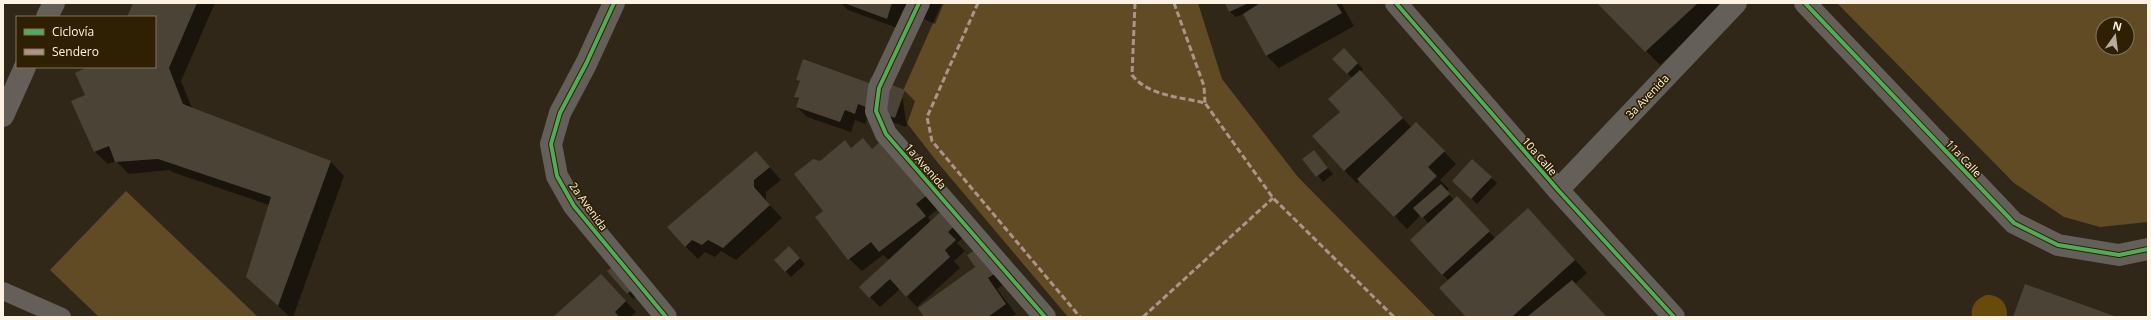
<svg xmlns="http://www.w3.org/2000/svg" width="2151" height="320" font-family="'Open Sans',sans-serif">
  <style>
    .green { fill: #614b25; fill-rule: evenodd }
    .water { fill: #684a0c }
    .shadow { fill: #0007 }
    .building { fill: #4a4336 }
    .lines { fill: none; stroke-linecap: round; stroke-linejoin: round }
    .lane { stroke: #645f59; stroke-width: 18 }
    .street { stroke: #645f59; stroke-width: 22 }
    .quiet { stroke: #af9288; stroke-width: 3; stroke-dasharray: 6 3; stroke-linecap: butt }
    .cycleway-casing { stroke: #302003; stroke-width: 6 }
    .cycleway { stroke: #51ab58; stroke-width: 4 }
    .labels { text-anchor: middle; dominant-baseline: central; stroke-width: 3.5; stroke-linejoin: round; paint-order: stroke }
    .street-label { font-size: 11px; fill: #fef3e3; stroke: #302003 }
  </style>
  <rect width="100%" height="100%" fill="#302718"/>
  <g class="green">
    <polygon points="942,3 1198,3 1222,79 1298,177 1436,317 1068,317 938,163 906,122 902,93"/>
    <path d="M1837,3h311v219l-48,5 -36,-10 -50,-34zM2103,24h24v24h-24z"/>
    <polygon points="126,191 258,317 99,317 50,270"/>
  </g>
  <path class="water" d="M1986,295c13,-1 22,8 21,22h-35c-2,-11 4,-18 14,-22z"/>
  <g class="shadow">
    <polygon points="134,3 215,3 181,81 192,108 331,162 344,176 293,317 290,317 261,290 269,205 172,172 170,170 129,174 116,161 108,164 95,152 73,101 86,96 89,67 155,67 155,17 128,17"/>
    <polygon points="841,3 944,3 935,24 903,9 897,28 848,10"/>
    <polygon points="1226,3 1341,3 1354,26 1279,68 1266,55 1244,14 1236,17 1230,12"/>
    <polygon points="1599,3 1726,3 1660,65"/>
    <polygon points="1344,49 1363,69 1361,72 1411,127 1416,123 1456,164 1440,180 1449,189 1446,191 1454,200 1467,208 1496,239 1540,222 1587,273 1575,284 1607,317 1467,317 1449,281 1442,274 1429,224 1421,215 1407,229 1360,180 1357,183 1344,170 1342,112 1352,78 1333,59"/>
    <polygon points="797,79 869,85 905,91 915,101 906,127 869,113 865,124 855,120 851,132 807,117 797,107 799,100 796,96 801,83"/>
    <polygon points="863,140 873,150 949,200 928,217 931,222 949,205 968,233 957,243 965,251 954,261 960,268 917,307 900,289 880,307 860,287 889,260 883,255 862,271 849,259 825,211 820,162 845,141 852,149"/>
    <polygon points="1314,151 1333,174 1323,182 1304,159"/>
    <polygon points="756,152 781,180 766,192 766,201 782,218 736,260 721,251 715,257 705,252 698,259 685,246"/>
    <polygon points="1491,178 1497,183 1477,204 1454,181"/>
    <polygon points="789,247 805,264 791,277 775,260"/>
    <polygon points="969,256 1008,281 997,289 1016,314 1012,317 926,317 977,267"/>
    <polygon points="609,271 648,287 633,299"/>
    <polygon points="611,286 636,312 630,317 554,317"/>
  </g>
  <g class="building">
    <polygon points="133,3 197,3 169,68 183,104 331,161 278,306 246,277 271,197 158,159 115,162 109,146 94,152 71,101 85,95 75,73 87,67 155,67 155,17 127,17"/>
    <polygon points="844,3 892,3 887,19"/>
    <polygon points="1225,3 1249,3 1229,12"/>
    <polygon points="1260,3 1336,3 1342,13 1266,56 1243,14"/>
    <polygon points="1597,3 1698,3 1645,52"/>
    <polygon points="1344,48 1358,63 1347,74 1332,59"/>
    <polygon points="803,59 869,83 871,77 905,90 895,118 858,104 855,114 845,110 840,122 796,107 799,98 794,97 800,81 796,80"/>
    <polygon points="1360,70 1403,118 1344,171 1312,136 1340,112 1328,99"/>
    <polygon points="1416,122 1445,151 1428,167 1437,176 1394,217 1357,179"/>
    <polygon points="863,138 872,149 883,139 937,187 916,204 926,216 879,252 871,242 848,260 815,217 823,211 794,174 813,159 820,161 845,140 851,148"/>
    <polygon points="1314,150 1328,168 1316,177 1302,159"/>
    <polygon points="756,151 770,167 754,180 754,187 770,205 723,248 708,240 702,245 692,240 685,247 667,227"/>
    <polygon points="1472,159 1492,177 1471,199 1452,181"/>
    <polygon points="1441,184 1450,194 1422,218 1413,208"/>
    <polygon points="1457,196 1490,231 1442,275 1410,240"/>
    <polygon points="949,204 958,223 948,232 956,240 945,250 950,257 906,297 890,279 869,298 859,287"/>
    <polygon points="1528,208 1575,260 1512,317 1466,317 1439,288"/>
    <polygon points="789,246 800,258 785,272 774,260"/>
    <polygon points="981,246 999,271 988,278 1006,304 988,317 924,317 918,308 975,267 967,255"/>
    <polygon points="624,258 643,281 627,294 607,271"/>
    <polygon points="601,274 626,301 615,312 619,317 553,317"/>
    <polygon points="1572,280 1606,316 1605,317 1527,317"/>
    <polygon points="2025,284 2117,317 2013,317"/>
  </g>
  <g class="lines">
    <polyline class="lane" points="3,291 62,317"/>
    <g class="street">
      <polyline points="614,3 586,64 560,113 551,144 557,176 574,206 666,317"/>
      <polyline points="919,3 879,88 876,111 886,134 1045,317"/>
      <polyline points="1396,3 1558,190 1674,317"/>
      <polyline points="1805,3 2014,223 2058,245 2119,255 2148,249"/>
      <polyline points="47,17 54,3"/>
      <polyline points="3,116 25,67"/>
      <polyline points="1558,190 1736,3"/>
    </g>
    <g class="quiet">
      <polyline points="978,3 927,117 932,141 1080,317"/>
      <path d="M1135,3l-3,72c16,21 49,22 73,28l68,95 121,119"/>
      <polyline points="1174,3 1204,86 1205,103"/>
      <polyline points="1143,317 1273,198"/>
    </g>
    <g class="cycleway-casing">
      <g id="cycleway">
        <polyline points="614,3 586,64 560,113 551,144 557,176 574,206 666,317"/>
        <polyline points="919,3 879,88 876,111 886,134 1045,317"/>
        <polyline points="1396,3 1558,190 1674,317"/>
        <polyline points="1805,3 2014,223 2058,245 2119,255 2148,249"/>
      </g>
    </g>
    <use href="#cycleway" class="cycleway"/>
  </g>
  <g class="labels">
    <g class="street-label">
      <text transform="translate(1647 96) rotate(-46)">3a Avenida</text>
      <text transform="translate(1540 156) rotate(49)">10a Calle</text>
      <text transform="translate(1964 158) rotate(47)">11a Calle</text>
      <text transform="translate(926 166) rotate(49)">1a Avenida</text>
      <text transform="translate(589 206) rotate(54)">2a Avenida</text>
    </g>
  </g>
  <rect width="2151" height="320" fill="none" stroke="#fef3e3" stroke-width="8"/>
  <rect x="16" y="16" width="140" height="52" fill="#302003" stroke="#82745d"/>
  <rect x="24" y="29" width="20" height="6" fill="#51ab58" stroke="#82745d"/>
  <text x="52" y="36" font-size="12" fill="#fef3e3">Ciclovía</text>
  <rect x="24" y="49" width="20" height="6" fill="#af9288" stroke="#82745d"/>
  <text x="52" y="56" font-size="12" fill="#fef3e3">Sendero</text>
  <g transform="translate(2115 36) rotate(14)"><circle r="19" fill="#302003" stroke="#82745d"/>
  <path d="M0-3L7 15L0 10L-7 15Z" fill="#b6ac9c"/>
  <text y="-6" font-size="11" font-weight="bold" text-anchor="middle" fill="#fef3e3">N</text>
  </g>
</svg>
